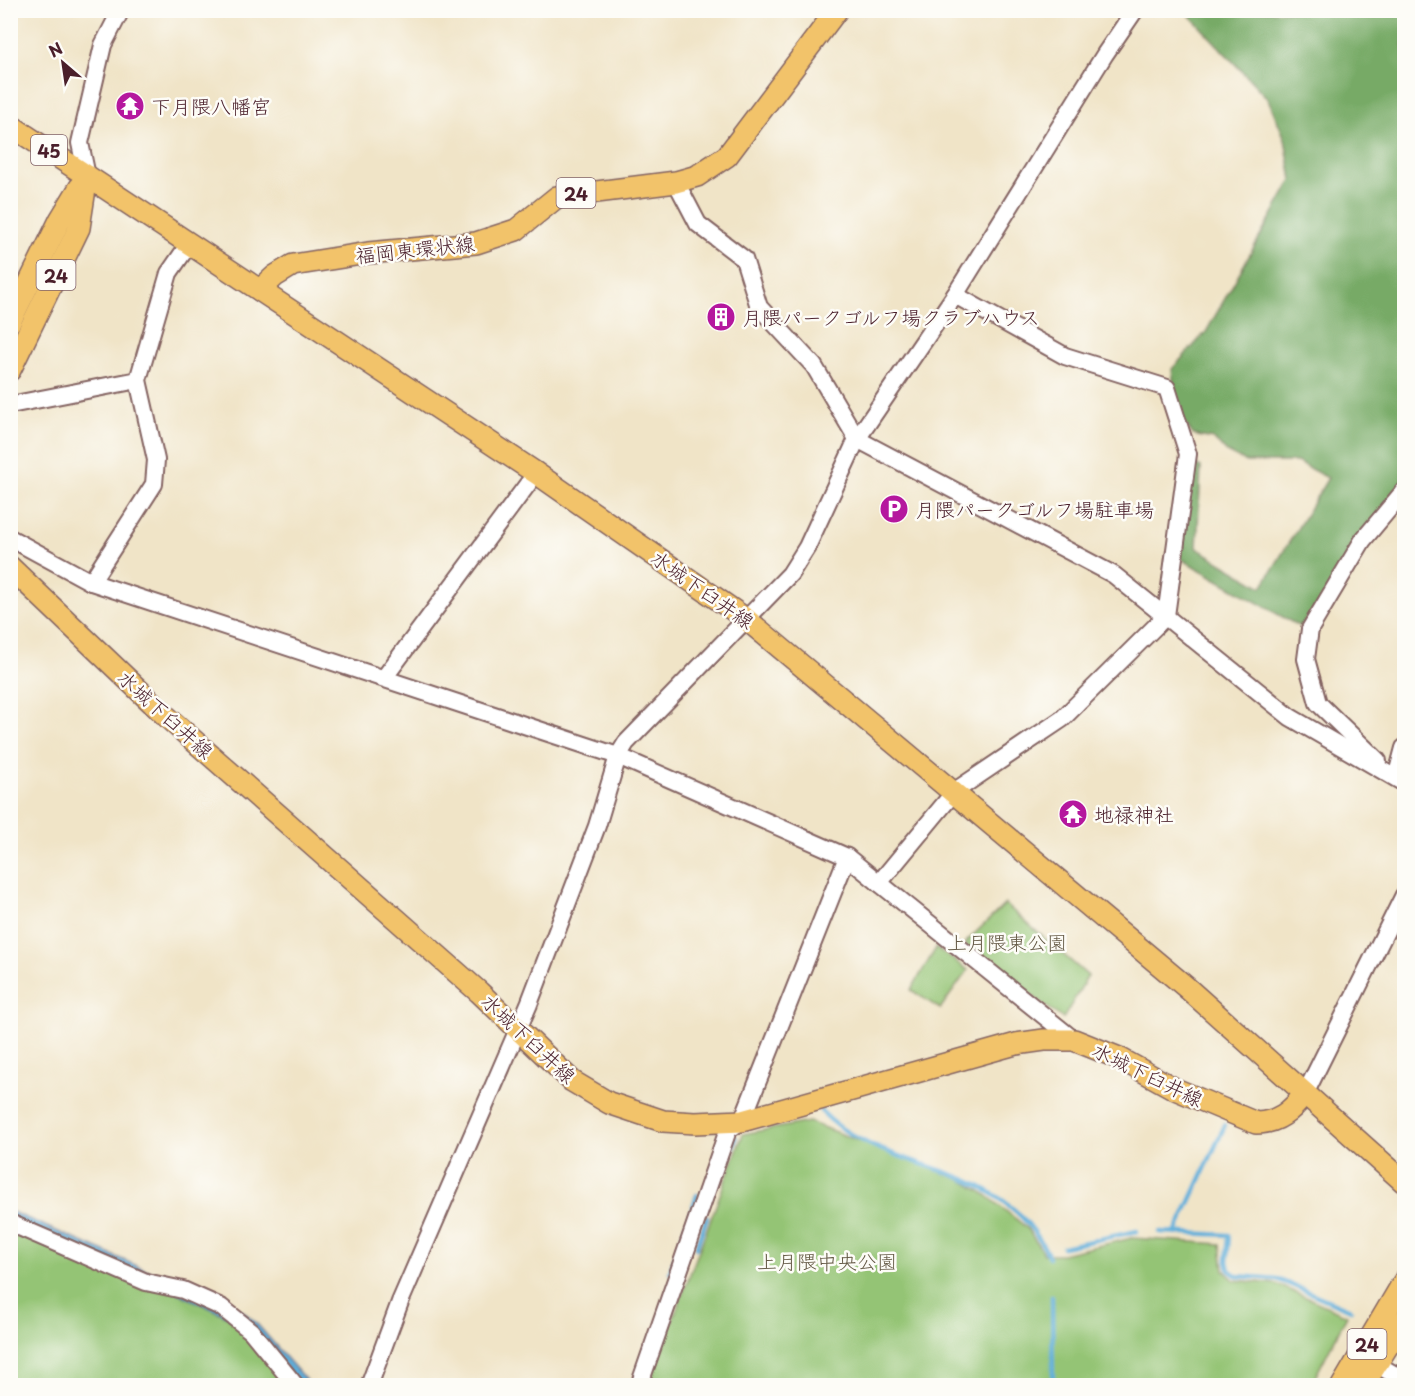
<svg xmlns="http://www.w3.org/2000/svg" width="1415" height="1396" font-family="'Playpen Sans','Klee One',sans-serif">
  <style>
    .green { fill: #94c474; stroke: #6f7250; stroke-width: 1.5 }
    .forest { fill: #7a6; stroke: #606448; stroke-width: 1.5 }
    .water { fill: #61afda; stroke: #566782; stroke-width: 1.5 }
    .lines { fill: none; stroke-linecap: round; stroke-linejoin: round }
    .stream { stroke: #61afda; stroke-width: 4.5 }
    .minor-casing { stroke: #846462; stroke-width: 20 }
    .major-casing { stroke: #846462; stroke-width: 24 }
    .minor { stroke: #fff; stroke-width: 16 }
    .major { stroke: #f2c36a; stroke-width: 21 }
    .labels { text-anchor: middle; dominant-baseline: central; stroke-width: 5; stroke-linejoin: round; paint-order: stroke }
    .shield { fill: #fdfcf7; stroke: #806168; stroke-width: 1.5 }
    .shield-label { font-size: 18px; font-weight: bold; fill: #4a1f2b }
    .poi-label { font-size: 20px; fill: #4a1f2b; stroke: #fdfcf7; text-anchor: start }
    .street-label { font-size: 20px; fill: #4a1f2b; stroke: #fdfcf7 }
    .park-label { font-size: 20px; fill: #645945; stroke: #fdfcf7 }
  </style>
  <rect width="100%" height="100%" fill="#fdfcf7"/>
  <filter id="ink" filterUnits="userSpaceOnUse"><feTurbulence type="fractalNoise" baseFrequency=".0167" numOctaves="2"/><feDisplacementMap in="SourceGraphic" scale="12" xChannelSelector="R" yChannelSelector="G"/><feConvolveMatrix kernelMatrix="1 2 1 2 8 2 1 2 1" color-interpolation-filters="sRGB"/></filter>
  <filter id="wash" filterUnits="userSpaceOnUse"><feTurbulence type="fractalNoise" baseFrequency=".008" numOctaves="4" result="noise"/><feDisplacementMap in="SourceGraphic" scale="24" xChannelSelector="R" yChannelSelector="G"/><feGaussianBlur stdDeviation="1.35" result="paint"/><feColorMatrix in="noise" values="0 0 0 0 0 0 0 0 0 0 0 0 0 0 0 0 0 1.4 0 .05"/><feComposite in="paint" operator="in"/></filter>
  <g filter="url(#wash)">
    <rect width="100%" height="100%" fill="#f0e4c7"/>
    <g class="green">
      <polygon points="1005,904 1088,976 1063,1019 964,944"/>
      <polygon points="936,948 968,970 940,1009 911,990"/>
      <polygon points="809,1122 962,1180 985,1194 1027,1228 1044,1254 1062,1254 1132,1238 1221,1244 1224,1270 1234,1280 1276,1284 1347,1315 1311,1385 648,1385 743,1134"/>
      <polygon points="10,1227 182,1293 236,1321 292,1385 11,1385"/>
    </g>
    <polygon class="forest" points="1189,11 1404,11 1404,502 1300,627 1178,557 1190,462 1201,467 1197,548 1262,587 1328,478 1297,462 1246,462 1228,453 1213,439 1193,435 1176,409 1172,369 1206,332 1292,180 1285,139 1268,99 1190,16"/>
    <polygon class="water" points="10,1211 151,1272 207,1288 244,1312 257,1324 310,1385 301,1385 253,1328 148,1279 11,1220"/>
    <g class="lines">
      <g class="stream">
        <path d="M821,1111c66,68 179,42 228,146"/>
        <polyline points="729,1155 736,1138"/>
        <polyline points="1160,1232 1229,1235 1227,1261 1229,1270 1237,1276 1277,1279 1351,1310"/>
        <polyline points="1176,1232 1225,1125"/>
        <polyline points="1063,1247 1137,1231"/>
        <polyline points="696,1248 707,1217"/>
        <polyline points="670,1272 697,1195"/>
        <polyline points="1052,1296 1053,1386"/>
      </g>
    </g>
  </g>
  <g filter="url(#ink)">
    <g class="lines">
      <g class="minor-casing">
        <g id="minor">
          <polyline points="87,176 80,143 103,45 121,10"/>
          <polyline points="676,182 698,224 744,259 759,307 814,366 857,439 1114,575 1290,717 1404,783"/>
          <polyline points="10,405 138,380"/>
          <polyline points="10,538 91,582 618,756 847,857 1074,1040"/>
          <polyline points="91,582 154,484 156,460 138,380 169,273 189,244"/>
          <polyline points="384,678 536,473"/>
          <polyline points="1378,761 1318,703 1306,659 1310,629 1363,540 1404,491"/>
          <polyline points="1396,778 1404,748"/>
          <polyline points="879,883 955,791 1062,719 1166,616 1188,454 1167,388 1065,356 955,295"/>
          <polyline points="1305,1094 1404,895"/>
          <polyline points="10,1223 146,1282 183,1290 221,1307 251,1331 296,1386"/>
          <polyline points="1376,1364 1404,1380"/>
          <polyline points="369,1386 400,1302 529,1004 597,826 618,756 626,743 790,574 807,547 857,439 955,295 1105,54 1135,10"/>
          <polyline points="639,1386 728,1130 742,1121 847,857"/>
        </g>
      </g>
      <g class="major-casing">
        <g id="major">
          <polyline points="10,125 536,473 746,619 1186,987 1404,1182"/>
          <polyline points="260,290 275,276 293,265 368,253 476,243 516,230 557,197 676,182 697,176 727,156 837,10"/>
          <polyline points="10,322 60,220 80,187"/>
          <polyline points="10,370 79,228 87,176"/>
          <path d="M10,567l157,150 312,275 93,89 37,22 54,18 32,2 47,-2 274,-77 28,-4h30l45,18 56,31 81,34c22,0 35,-12 49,-29"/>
          <polyline points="1342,1386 1404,1281"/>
          <polyline points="1363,1386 1404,1320"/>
        </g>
      </g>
      <use href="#minor" class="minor"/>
      <use href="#major" class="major"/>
    </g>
  </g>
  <defs>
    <g id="temple-disc" transform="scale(1.5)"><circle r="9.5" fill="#b5179e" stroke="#fdfcf7"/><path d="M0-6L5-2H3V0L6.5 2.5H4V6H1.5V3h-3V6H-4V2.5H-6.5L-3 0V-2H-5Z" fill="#fff"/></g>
    <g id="building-disc" transform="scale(1.5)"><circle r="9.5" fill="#b5179e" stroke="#fdfcf7"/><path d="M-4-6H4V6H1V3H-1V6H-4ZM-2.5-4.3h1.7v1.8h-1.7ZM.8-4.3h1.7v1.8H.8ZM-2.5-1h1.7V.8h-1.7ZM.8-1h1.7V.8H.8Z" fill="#fff"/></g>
    <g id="parking-disc" transform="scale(1.5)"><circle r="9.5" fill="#b5179e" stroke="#fdfcf7"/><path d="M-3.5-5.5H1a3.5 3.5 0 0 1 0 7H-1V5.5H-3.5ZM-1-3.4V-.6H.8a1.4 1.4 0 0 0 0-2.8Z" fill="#fff"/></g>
  </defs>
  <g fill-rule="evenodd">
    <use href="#temple-disc" x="130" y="106"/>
    <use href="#building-disc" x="721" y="317"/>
    <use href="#parking-disc" x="894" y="509"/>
    <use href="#temple-disc" x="1073" y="814"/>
  </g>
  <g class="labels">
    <g class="shield">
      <rect x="31" y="135" width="36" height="30" rx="4.5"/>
      <rect x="556.5" y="178" width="39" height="30" rx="4.5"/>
      <rect x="36.5" y="260" width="39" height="30" rx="4.5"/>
      <rect x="1347.5" y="1329" width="39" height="30" rx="4.5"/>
    </g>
    <g class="shield-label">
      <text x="49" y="150">45</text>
      <text x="576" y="193">24</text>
      <text x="56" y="275">24</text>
      <text x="1367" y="1344">24</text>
    </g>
    <g class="poi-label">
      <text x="151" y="106">下月隈八幡宮</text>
      <text x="742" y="317">月隈パークゴルフ場クラブハウス</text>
      <text x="915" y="509">月隈パークゴルフ場駐車場</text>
      <text x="1094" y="814">地禄神社</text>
    </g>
    <g class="street-label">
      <text transform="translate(415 249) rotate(-6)">福岡東環状線</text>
      <text transform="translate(703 589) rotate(35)">水城下臼井線</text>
      <text transform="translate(166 714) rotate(42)">水城下臼井線</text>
      <text transform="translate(529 1038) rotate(43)">水城下臼井線</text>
      <text transform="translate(1148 1074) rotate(26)">水城下臼井線</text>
    </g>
    <g class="park-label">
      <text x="1007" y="942">上月隈東公園</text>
      <text x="827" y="1261">上月隈中央公園</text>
    </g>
  </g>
  <rect width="1415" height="1396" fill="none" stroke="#fdfcf7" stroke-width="36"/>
  <g transform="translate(63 63) rotate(331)" stroke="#fdfcf7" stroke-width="4.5" paint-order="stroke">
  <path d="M0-4.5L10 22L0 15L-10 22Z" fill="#4a1f2b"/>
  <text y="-9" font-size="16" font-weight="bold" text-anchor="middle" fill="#4a1f2b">N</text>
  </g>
</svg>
